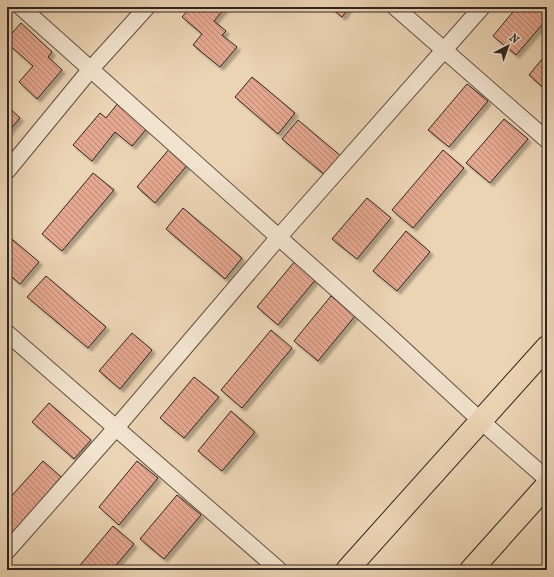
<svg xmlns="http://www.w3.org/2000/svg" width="554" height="577" font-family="'IM FELL French Canon',serif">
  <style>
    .building { fill: url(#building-back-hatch); stroke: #302420; filter: url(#shadow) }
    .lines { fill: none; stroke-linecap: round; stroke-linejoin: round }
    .minor-casing { stroke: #5f5045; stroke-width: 18 }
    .trunk-casing { stroke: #302420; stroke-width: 24 }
    .minor { stroke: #f2e3ce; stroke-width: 16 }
    .trunk { stroke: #ebd4b4; stroke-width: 22 }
  </style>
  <defs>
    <pattern id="building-back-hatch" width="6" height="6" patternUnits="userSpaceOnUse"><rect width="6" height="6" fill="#e4a78f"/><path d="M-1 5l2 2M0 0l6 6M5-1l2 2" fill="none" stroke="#b98874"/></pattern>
    <filter id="shadow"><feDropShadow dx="3.5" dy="3.5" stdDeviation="1" flood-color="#0004"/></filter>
  </defs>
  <rect width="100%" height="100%" fill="#ebd4b4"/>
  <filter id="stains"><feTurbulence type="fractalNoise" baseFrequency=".005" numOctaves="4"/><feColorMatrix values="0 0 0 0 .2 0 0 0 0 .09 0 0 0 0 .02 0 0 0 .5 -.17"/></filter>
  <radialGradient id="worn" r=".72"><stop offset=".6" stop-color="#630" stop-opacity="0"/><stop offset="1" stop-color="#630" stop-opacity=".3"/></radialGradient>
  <g class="building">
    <polygon points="191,7 225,8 214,21 226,31 222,35 237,47 220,67 193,45 202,34 182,17"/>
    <polygon points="330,7 350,7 342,17"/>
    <polygon points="517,7 547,7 547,19 516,55 493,36"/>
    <polygon points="21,23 52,52 48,57 62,70 37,99 19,82 33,66 7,43 7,39"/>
    <polygon points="547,53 547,91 529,75"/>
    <polygon points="252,77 295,113 278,134 235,97"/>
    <polygon points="467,84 488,101 449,147 428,130"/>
    <polygon points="119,102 148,127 132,146 115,132 92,161 73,145 100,113 106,118"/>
    <polygon points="7,106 20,118 7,133"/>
    <polygon points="504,119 528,139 490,183 466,163"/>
    <polygon points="298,120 342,157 326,176 282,139"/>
    <polygon points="171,147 189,163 155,203 137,187"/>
    <polygon points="443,150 464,168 413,228 392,210"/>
    <polygon points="93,173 114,190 62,251 42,234"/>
    <polygon points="367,198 391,218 357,259 332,239"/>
    <polygon points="183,208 242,258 225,279 166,229"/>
    <polygon points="406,231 430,252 397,291 373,271"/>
    <polygon points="7,235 39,262 20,284 7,273"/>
    <polygon points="295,261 316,279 278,325 257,307"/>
    <polygon points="46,276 106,327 88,348 27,297"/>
    <polygon points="331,296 355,316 318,361 294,341"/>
    <polygon points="271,330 292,348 242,408 221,390"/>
    <polygon points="132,333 152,350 120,389 99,371"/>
    <polygon points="194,377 219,397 184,438 160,418"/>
    <polygon points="49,403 91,440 74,459 32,422"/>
    <polygon points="231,411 255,432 222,471 198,451"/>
    <polygon points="43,461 61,477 11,535 7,532 7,501"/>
    <polygon points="137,461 158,478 119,525 99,507"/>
    <polygon points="177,495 201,515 164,559 140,539"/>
    <polygon points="113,526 134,544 112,570 76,570"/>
  </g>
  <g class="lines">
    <g class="minor-casing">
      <g id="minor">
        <polyline points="21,7 387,334 481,421 547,479"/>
        <polyline points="395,7 547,140"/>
        <polyline points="7,171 90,70 147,7"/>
        <polyline points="7,333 279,570"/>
        <polyline points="7,551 115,429 278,238 482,7"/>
      </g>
    </g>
    <g class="trunk-casing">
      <g id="trunk">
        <polyline points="347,570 547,347"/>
        <polyline points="471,570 547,485"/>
      </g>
    </g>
    <use href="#minor" class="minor"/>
    <use href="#trunk" class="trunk"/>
  </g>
  <rect width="554" height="577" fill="none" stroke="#ebd4b4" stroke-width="24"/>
  <rect x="8" y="8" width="538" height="561" fill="none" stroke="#302420" stroke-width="2"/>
  <rect x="12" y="12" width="530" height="553" fill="none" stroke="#302420"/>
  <g transform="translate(508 46) rotate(41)" stroke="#f2e3ce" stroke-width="3" paint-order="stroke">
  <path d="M0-3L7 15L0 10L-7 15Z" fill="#302420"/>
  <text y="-6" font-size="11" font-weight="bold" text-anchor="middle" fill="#302420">N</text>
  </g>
  <rect width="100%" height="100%" filter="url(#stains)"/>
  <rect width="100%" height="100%" fill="url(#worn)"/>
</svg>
